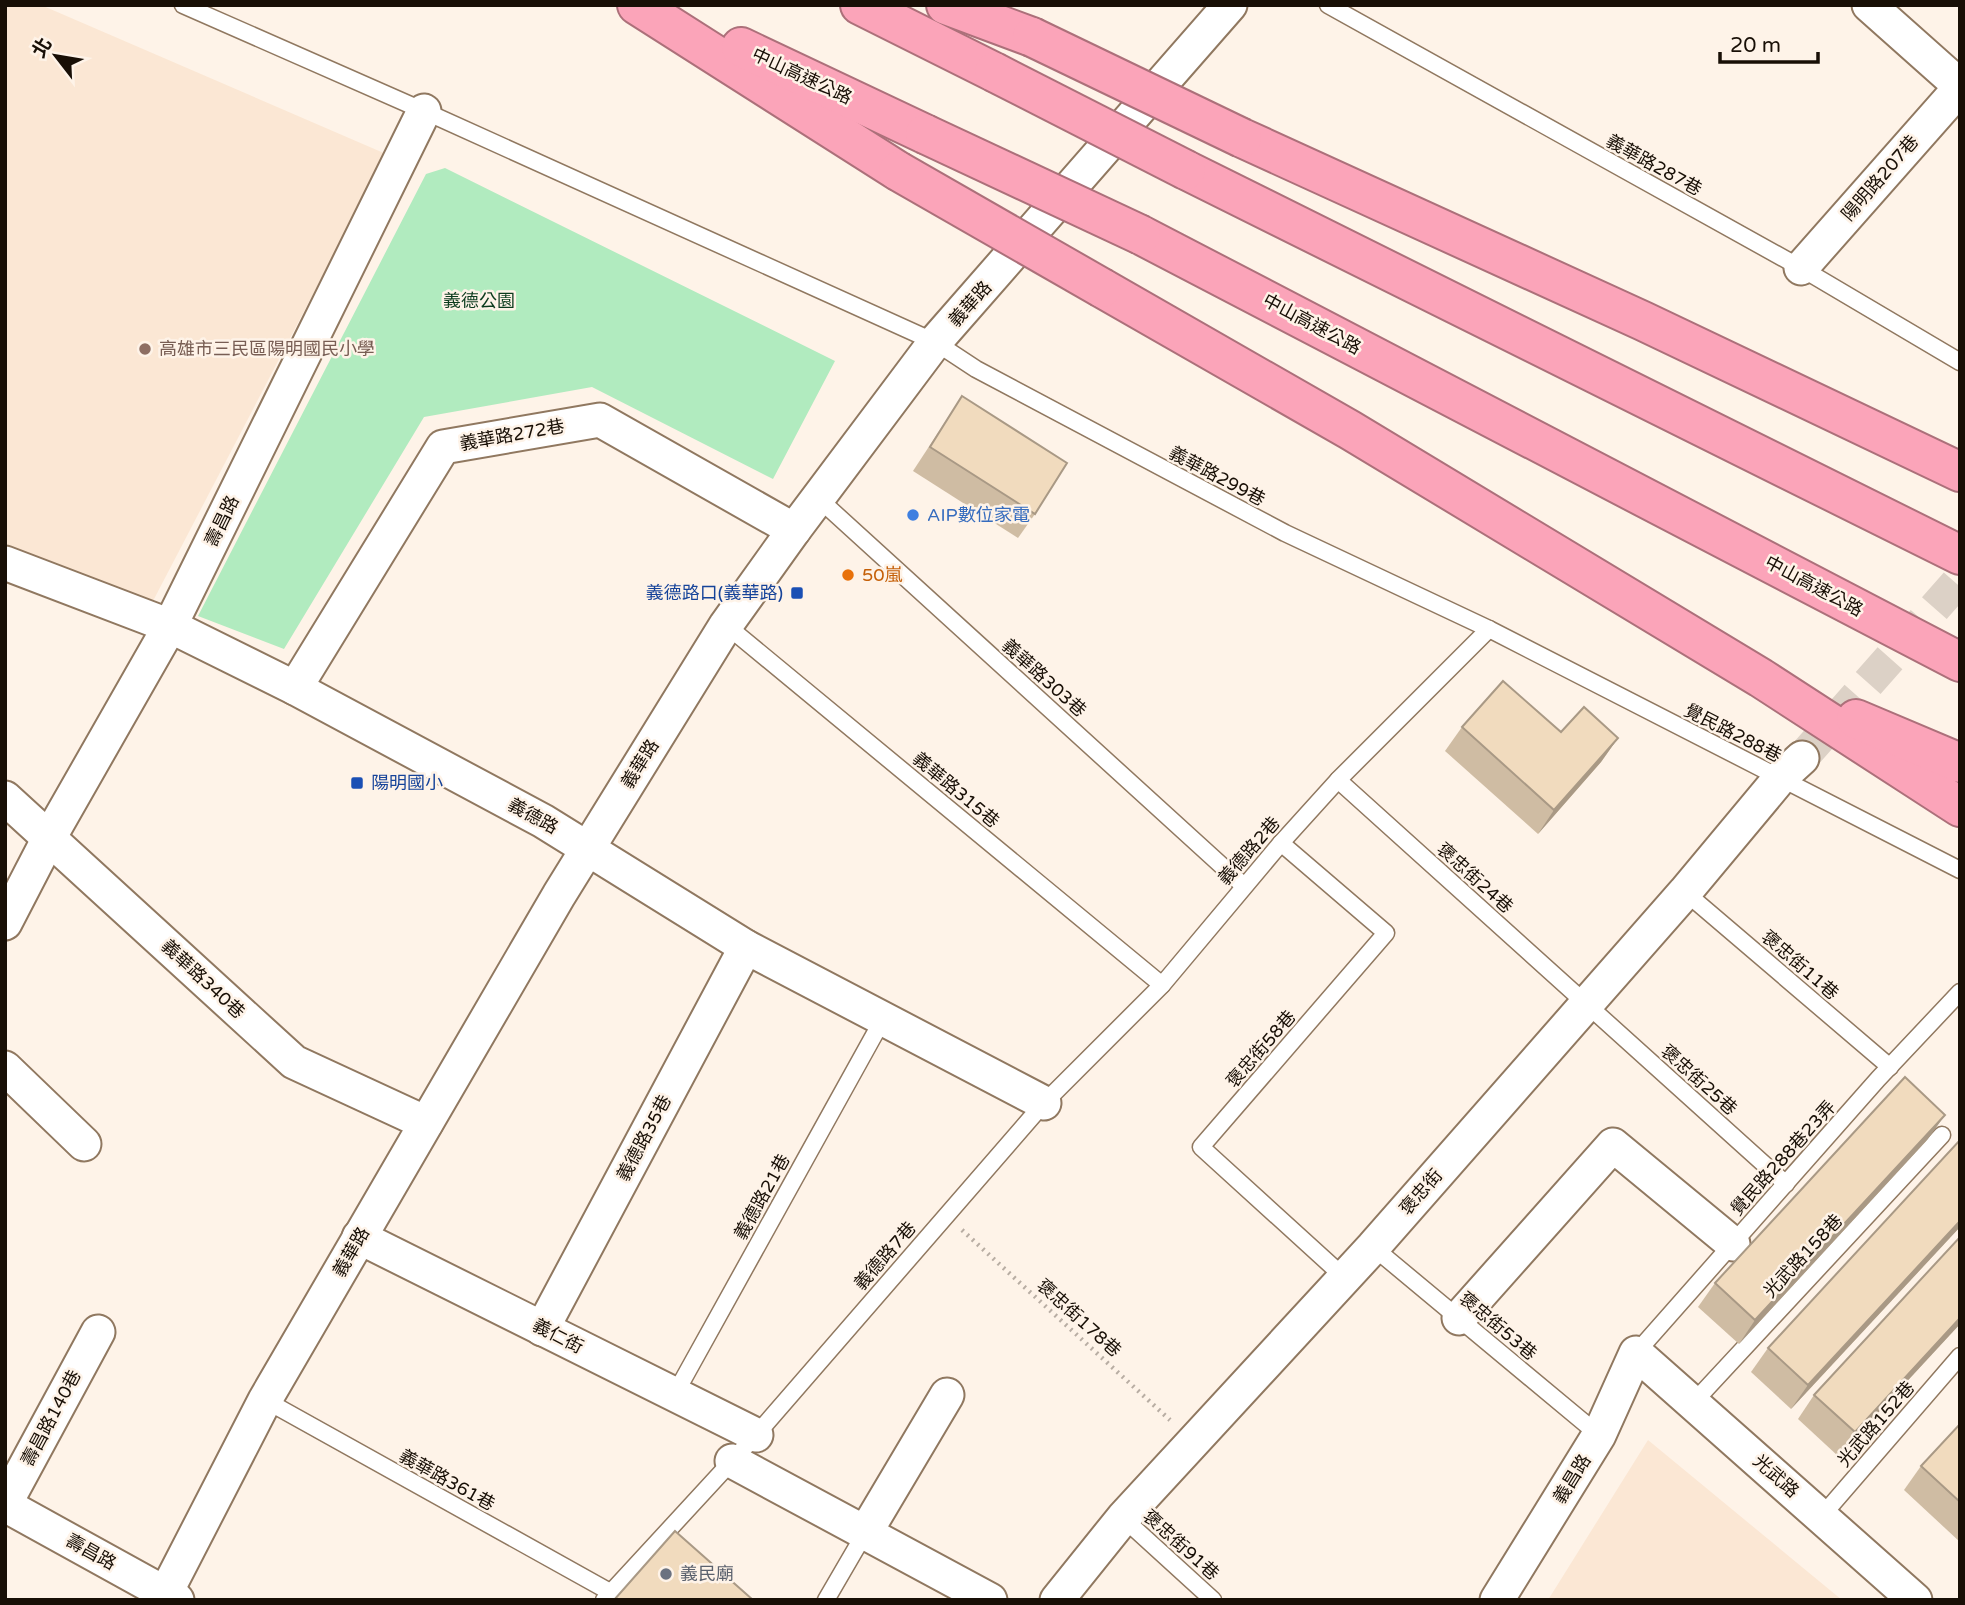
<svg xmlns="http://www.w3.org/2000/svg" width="1965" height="1605" font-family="'Varela Round','Noto Sans TC',sans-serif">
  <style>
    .built { fill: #fbe7d4 }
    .green { fill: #b1ebbf }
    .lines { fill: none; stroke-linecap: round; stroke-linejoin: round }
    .street-tunnel { stroke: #dcd1c6; stroke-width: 33; stroke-dasharray: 33 17; stroke-linecap: butt }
    .lane-casing { stroke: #907860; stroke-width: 19 }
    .street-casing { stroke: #907860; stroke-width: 37 }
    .highway-casing { stroke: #ac707a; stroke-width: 42 }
    .path { stroke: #b8ada3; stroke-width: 4.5; stroke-dasharray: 2 5; stroke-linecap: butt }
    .lane { stroke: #fff; stroke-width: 16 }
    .street { stroke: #fff; stroke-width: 33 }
    .highway { stroke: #fba4b9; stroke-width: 38 }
    .highway-bridge-casing { stroke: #ac707a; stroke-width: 42; stroke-linecap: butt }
    .highway-bridge { stroke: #fba4b9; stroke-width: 38 }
    .wall { fill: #cfbca3 }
    .shaded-wall { fill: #a99985 }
    .building { fill: #f1dbbe; stroke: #a99985; stroke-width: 2 }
    .education-dot { fill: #8d6e63; stroke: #fef3e8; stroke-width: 2.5 }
    .shop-dot { fill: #3f7fe0; stroke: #fef3e8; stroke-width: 2.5 }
    .food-dot { fill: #e8710a; stroke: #fef3e8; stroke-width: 2.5 }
    .transit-dot { fill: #1a4fb4; stroke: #fef3e8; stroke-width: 2.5 }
    .worship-dot { fill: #6b7280; stroke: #fef3e8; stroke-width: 2.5 }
    .labels { text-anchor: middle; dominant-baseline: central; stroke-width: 5; stroke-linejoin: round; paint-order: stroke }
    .street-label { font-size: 18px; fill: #180f06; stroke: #fef3e8 }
    .park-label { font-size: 18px; fill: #0b3b1d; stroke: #fef3e8 }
    .education-label { font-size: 18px; fill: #785e54; stroke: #fef3e8; text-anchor: start }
    .shop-label { font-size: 18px; fill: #366cbe; stroke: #fef3e8; text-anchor: start }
    .food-label { font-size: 18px; fill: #c56008; stroke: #fef3e8; text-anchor: start }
    .transit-label { font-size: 18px; fill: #164399; stroke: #fef3e8; text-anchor: end }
    .worship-label { font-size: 18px; fill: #5b616d; stroke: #fef3e8; text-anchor: start }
  </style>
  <rect width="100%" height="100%" fill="#fef3e8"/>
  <g class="built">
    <polygon points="5,5 41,5 386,154 153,601 5,544"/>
    <polygon points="1648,1440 1842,1600 1548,1600"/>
  </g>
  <polygon class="green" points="445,168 835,361 773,479 592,387 424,417 284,649 198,616 426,174"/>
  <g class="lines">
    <polyline class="street-tunnel" points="1802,758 1960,579"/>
    <g class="lane-casing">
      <g id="lane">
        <polyline points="183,5 424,111 935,342 976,369 1285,533 1489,629 1960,870"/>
        <polyline points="1328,5 1801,268 1960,362"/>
        <polyline points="819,499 1244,886"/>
        <polyline points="726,625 1162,985"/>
        <polyline points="1338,780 1786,1184"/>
        <polyline points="1281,843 1386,933 1201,1147 1345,1278"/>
        <polyline points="1685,892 1890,1067"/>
        <polyline points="1373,1247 1599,1435"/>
        <polyline points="1636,1353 1878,1079 1960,992"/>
        <polyline points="675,1394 883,1019"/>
        <polyline points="265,1400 610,1592"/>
        <polyline points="1693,1403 1942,1135"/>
        <polyline points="1821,1517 1960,1356"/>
        <polyline points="1123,1518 1213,1600"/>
        <polyline points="604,1600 756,1435 1044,1103 1162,985 1281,843 1338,780 1489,629"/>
        <polyline points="826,1600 865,1533"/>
      </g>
    </g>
    <g class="street-casing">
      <g id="street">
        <polyline points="1869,5 1960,86"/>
        <polyline points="1801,268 1960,88"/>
        <polyline points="5,563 170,626 295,688 543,821 746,947 1044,1103"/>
        <polyline points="295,688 443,447 600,420 794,530"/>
        <polyline points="5,798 294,1062 426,1123"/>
        <polyline points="5,923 49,838 170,626 424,111"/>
        <polyline points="5,1068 84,1144"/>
        <polyline points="359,1237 756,1435"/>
        <polyline points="1459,1318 1613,1145 1733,1244"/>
        <polyline points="542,1329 746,947"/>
        <polyline points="732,1461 990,1600"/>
        <polyline points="5,1504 98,1332"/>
        <polyline points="5,1505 177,1600"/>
        <polyline points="865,1533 947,1395"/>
        <polyline points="162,1600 265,1400 559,895 726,625 794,530 935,342 1230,5"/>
        <polyline points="1057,1600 1123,1518 1373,1247 1685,892 1780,778 1802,758"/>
        <polyline points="1497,1600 1599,1435 1636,1353 1915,1600"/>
      </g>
    </g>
    <g class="highway-casing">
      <g id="highway">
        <polyline points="637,5 898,171"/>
        <polyline points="860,5 994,72"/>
        <polyline points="946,5 1032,37"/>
        <polyline points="741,47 925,134"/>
        <polyline points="1242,138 1643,321 1960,472"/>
        <polyline points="1186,170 1960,555"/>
        <polyline points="1141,235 1960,662"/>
        <polyline points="1102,288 1350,430 1761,678 1960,807"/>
        <polyline points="1856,719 1960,763"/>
      </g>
    </g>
    <polyline class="path" points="962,1230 1170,1420"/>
    <use href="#lane" class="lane"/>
    <use href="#street" class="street"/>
    <use href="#highway" class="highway"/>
    <g class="highway-bridge-casing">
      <g id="highway-bridge">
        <polyline points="1032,37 1242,138"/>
        <polyline points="994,72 1186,170"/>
        <polyline points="925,134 1141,235"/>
        <polyline points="898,171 1102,288"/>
      </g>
    </g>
    <use href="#highway-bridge" class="highway-bridge"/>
  </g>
  <g class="wall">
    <polygon points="962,396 1035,514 1018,538 913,471"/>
    <polygon points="1462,727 1561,732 1618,738 1601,762 1538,834 1445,751"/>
    <polygon points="1928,1139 1739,1344 1698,1307 1715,1283"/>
    <polygon points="1960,1140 1960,1227 1791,1409 1751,1372 1768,1348"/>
    <polygon points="1960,1237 1960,1324 1838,1456 1798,1419 1814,1395"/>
    <polygon points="1960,1424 1960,1542 1904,1490 1921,1466"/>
  </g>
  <g class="shaded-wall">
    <polygon points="1618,738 1601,762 1538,834 1554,810"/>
    <polygon points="1945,1115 1928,1139 1739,1344 1755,1320"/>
    <polygon points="1960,1221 1960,1227 1791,1409 1808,1385"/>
    <polygon points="1960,1318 1960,1324 1838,1456 1855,1432"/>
  </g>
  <g class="building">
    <polygon points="962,396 1067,463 1035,514 930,447"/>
    <polygon points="1503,681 1561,732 1584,707 1618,738 1554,810 1462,727"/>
    <polygon points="1905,1077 1945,1115 1755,1320 1715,1283"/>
    <polygon points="1960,1140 1960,1221 1808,1385 1768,1348"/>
    <polygon points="1960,1237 1960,1318 1855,1432 1814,1395"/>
    <polygon points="1960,1424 1960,1502 1921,1466"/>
    <polygon points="675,1531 753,1600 614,1600"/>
  </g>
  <circle class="education-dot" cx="145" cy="349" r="7"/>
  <circle class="shop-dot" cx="913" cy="515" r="7"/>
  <circle class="food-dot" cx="848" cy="575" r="7"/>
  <g class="transit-dot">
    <rect x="790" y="586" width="14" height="14" rx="3.5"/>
    <rect x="350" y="776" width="14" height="14" rx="3.5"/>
  </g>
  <circle class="worship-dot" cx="666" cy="1574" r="7"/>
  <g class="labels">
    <g class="street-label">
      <text transform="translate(802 76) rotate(25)">中山高速公路</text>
      <text transform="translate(1654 165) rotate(29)">義華路287巷</text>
      <text transform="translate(1880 178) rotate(-49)">陽明路207巷</text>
      <text transform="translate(970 304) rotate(-48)">義華路</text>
      <text transform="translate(1312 324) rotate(28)">中山高速公路</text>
      <text transform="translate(512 435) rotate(-10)">義華路272巷</text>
      <text transform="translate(1217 476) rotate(28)">義華路299巷</text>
      <text transform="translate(222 521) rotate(-64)">壽昌路</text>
      <text transform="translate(1814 586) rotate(28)">中山高速公路</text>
      <text transform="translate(1044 678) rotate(42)">義華路303巷</text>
      <text transform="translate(1733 733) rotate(27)">覺民路288巷</text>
      <text transform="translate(640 764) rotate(-58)">義華路</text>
      <text transform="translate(956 790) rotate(40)">義華路315巷</text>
      <text transform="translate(533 816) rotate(29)">義德路</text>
      <text transform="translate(1249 851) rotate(-49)">義德路2巷</text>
      <text transform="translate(1475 878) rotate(42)">褒忠街24巷</text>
      <text transform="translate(1800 965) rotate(41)">褒忠街11巷</text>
      <text transform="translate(203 979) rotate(43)">義華路340巷</text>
      <text transform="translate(1261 1049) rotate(-49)">褒忠街58巷</text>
      <text transform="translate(1699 1080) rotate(42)">褒忠街25巷</text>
      <text transform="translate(644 1138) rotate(-62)">義德路35巷</text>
      <text transform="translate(1783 1158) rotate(-48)">覺民路288巷23弄</text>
      <text transform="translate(1421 1192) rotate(-49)">褒忠街</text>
      <text transform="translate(762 1197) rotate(-61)">義德路21巷</text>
      <text transform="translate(351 1252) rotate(-60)">義華路</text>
      <text transform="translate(885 1256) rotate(-49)">義德路7巷</text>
      <text transform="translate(1803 1256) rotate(-47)">光武路158巷</text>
      <text transform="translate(1079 1318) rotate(42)">褒忠街178巷</text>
      <text transform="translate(1498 1326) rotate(40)">褒忠街53巷</text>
      <text transform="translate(558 1336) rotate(27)">義仁街</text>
      <text transform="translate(51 1418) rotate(-62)">壽昌路140巷</text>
      <text transform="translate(1876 1424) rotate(-49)">光武路152巷</text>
      <text transform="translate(1776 1476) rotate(42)">光武路</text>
      <text transform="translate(1572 1479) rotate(-58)">義昌路</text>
      <text transform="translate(447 1480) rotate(29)">義華路361巷</text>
      <text transform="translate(1181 1545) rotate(42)">褒忠街91巷</text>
      <text transform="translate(91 1552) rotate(29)">壽昌路</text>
    </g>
    <g class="park-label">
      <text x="479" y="301">義德公園</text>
    </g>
    <g class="education-label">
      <text x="159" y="349">高雄市三民區陽明國民小學</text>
    </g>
    <g class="shop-label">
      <text x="927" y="515">AIP數位家電</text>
    </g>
    <g class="food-label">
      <text x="862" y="575">50嵐</text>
    </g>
    <g class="transit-label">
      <text x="783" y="593">義德路口(義華路)</text>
      <text x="371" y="783" text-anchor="start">陽明國小</text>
    </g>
    <g class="worship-label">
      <text x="680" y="1574">義民廟</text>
    </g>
  </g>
  <rect width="1965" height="1605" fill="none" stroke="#180f06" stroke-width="14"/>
  <g transform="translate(56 56) rotate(301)" stroke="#fef3e8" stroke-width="5" paint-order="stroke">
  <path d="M0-5L12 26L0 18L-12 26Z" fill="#180f06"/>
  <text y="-10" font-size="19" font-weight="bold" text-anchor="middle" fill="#180f06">北</text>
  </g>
  <path d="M1720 52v10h98v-10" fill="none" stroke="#180f06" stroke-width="3.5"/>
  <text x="1730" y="52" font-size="21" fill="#180f06" stroke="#fef3e8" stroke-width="5" paint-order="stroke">20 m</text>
</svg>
